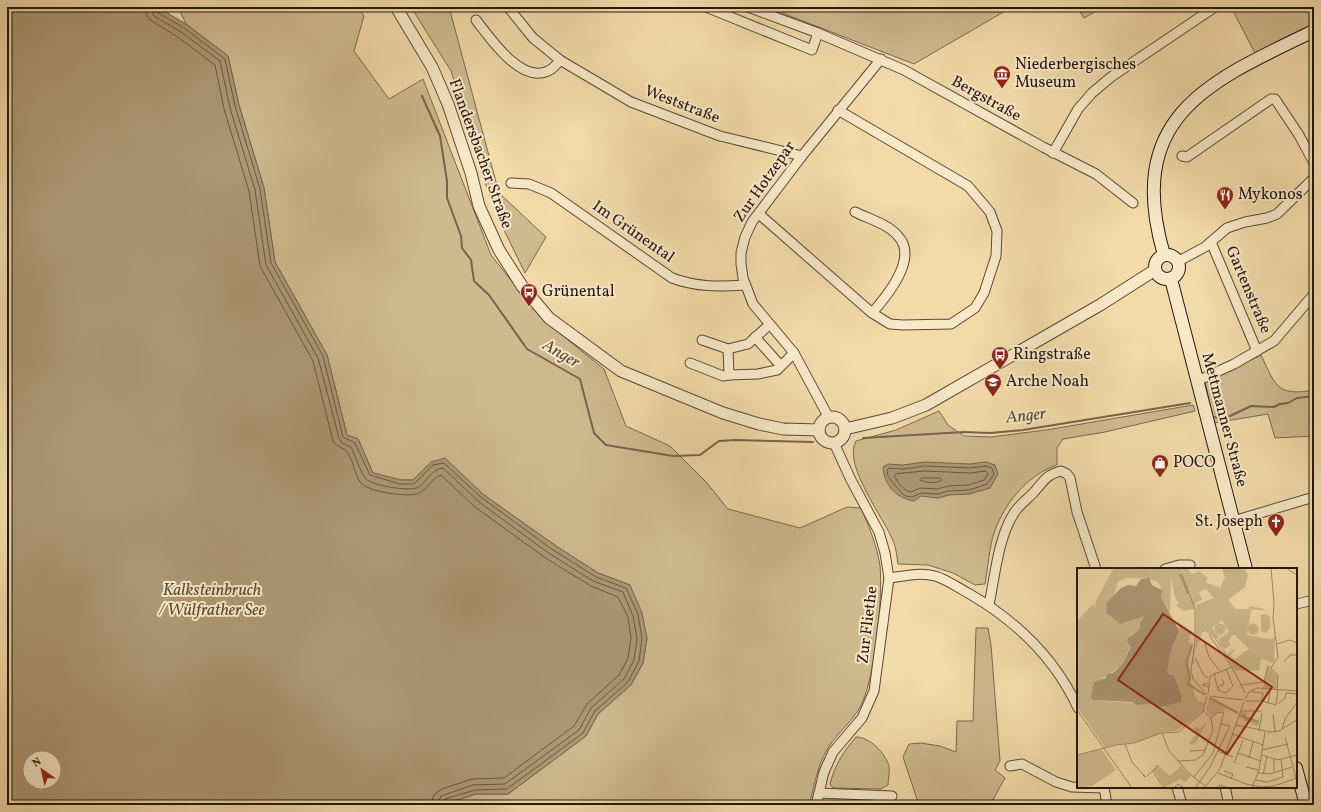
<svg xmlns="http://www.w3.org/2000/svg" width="1321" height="812" font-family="Vollkorn,serif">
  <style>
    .green { fill: #cfba8f; stroke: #7a6850 }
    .water { fill: #ac9875; stroke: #76644d; fill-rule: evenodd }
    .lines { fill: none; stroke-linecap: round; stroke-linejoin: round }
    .shore { stroke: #685843; stroke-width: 1 }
    .stream { stroke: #76644d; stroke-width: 2 }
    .minor-casing { stroke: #584837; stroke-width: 11 }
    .tertiary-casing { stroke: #584837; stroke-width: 13 }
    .secondary-casing { stroke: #251711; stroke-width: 14 }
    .minor { stroke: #f7e8c7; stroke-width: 9 }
    .tertiary { stroke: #f7e8c7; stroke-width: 11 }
    .secondary { stroke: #f7e8c7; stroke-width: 12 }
    .labels { text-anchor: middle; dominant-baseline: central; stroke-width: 4; stroke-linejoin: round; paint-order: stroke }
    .poi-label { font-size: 16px; fill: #251711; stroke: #f7e8c7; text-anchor: start }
    .street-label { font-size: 16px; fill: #251711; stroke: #f7e8c7 }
    .water-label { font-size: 17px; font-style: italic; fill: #5b4b39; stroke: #f7e8c7 }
    .inset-river { fill: none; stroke: #ac9875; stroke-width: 2 }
    .inset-road { fill: none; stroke: #a08d6c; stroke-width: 1 }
    .view { fill: #8f2418; fill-opacity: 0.15; stroke: #8f2418; stroke-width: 2 }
    .inset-edge { fill: none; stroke: #251711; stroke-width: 2 }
  </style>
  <rect width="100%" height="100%" fill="#f2dba9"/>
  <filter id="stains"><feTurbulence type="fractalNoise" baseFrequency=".005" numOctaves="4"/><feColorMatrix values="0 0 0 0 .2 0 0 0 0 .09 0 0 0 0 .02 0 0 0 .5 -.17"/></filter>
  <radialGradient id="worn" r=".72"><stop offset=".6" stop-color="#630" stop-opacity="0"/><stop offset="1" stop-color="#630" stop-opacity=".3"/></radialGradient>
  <g class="green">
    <path d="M178,7h180l6,9 -10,35 35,48 34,-20 68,176 51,64 62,50 22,57 44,20 37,37 21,26 72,19 47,-21 14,1c8,19 16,37 19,58 3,30 -5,115 -20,141 -7,13 -19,23 -28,35 -14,18 -17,42 -23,63h-368l35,-11h32l78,-58 12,-22 33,-29 12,-22 4,-25 -17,-53 -32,-12 -42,-27 -72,-51 -19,-17 -34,-16 -18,18h-12l-28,-7 -15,-34 -11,-4 -20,-80 -52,-93 -11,-74 -25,-83 -11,-49 -42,-32z"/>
    <polygon points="411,7 449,7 499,193 546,237 525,273 501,224 484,180 451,71"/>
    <polygon points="767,7 1012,7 914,64"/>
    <polygon points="1077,7 1099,7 1100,9 1084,18"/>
    <polygon points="1231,7 1314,7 1314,23 1255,53"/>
    <path d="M1261,355c14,29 15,42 53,35v46l-39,2 -7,-24 -54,9 -9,-42z"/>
    <path d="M1193,405l2,6 -90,21 -42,7 -6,9v17c-30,10 -53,39 -63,68 -5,15 -6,35 -9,51l-10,1 -22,-12 -25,-8 -30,-1c-1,-7 -2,-15 -4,-21 -9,-24 -52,-78 -38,-102l40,-11 43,-19 9,14 16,11 27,1 55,-7z"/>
    <polygon points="976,628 988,628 991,645 1000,761 995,770 1005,778 990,805 919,805 903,757 909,744 921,743 940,746 956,752 957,721 973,721"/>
    <path d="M856,737c14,0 29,16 33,29 1,5 -1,14 -1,19l-7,4 -48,-1 -3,-4c5,-19 13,-32 26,-47z"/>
  </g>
  <g class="water">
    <path d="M7,7h150l29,17 42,32 11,49 25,83 11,74 52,93 20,80 11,4 15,34 28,7h12l18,-18 14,-4 39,37 72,51 42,27 32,12 12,28 5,25 -4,25 -12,22 -33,29 -12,22 -78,58h-32l-35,11h-434zM30,758h24v24h-24z"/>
    <path d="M925,462l45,2 16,-2 9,3 3,9 -8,14 -21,6 -20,1 -11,3 -17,-2 -7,5c-18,-3 -30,-16 -31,-34l5,-3 15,1z"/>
  </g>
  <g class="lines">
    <g class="shore">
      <path d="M145,7l1,7 4,6 28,17 37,28 9,44 25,82 11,75 53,95 20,80c4,6 10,6 14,11 7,9 7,22 14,31 8,9 45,14 56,11 10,-3 15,-17 24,-19l34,32 72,52 44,27 27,11 10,20 3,21 -3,20 -9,17 -32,29 -13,22 -70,52 -32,1 -30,10 -8,6 -3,10"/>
      <path d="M151,7l3,9 27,16 39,29 10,47 25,82 11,75 52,93 21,80 3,5 9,4c5,10 8,22 14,31 6,8 46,14 54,9 8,-6 13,-18 24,-19l36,34 71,52 43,27 30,11 10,24 4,23 -3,21 -10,19 -33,29 -12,22 -74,54 -32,1 -32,11 -4,9"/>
      <polyline points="156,7 157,12 184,28 225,59 235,106 260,189 271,263 323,356 343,437 355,443 370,475 400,484 414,484 433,465 444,463 482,498 553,550 596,577 626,588 638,614 642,638 639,661 628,682 595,711 583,733 507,789 475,790 445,799 442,805"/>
      <polygon points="925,466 970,468 986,466 992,468 994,474 987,484 969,490 948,491 938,494 921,493 912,497 905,496 897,488 888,476 887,470 889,468 903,469"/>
      <polygon points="925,471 970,473 986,471 988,474 984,480 968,485 948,486 937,489 920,488 911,492 907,491 900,485 894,476 896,474"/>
      <path d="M922,478h18l2,2c-5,4 -16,3 -22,0z"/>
    </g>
    <g class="stream">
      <polyline points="422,96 440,136 447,181 447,198 461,236 462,248 471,260 474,281 489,295 527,349 580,379 594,433 606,445 673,456 700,455 719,441 735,440 813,442"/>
      <polyline points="1215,417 1220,419 1230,416 1251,406 1274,407 1280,404 1288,403 1297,398 1314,396"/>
      <polyline points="863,438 964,432 990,433 1023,430 1190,403"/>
    </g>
    <g class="minor-casing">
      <g id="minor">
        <polyline points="508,7 533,38 560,60 631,102 720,136 802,156"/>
        <polyline points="706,7 812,50 818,33"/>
        <polyline points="748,7 818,33 904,70 1043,147 1096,174 1133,203"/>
        <path d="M476,20c14,18 45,64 72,51 5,-2 9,-7 12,-11"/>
        <polyline points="1053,153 1078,109 1092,93 1111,77 1215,7"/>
        <polyline points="1182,156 1187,157 1271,99 1275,99 1299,135 1314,163"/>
        <path d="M511,183l18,1 22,9 121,85c24,9 48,9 73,7"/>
        <path d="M855,212c14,7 33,12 43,24 21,22 -11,60 -26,77"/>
        <polyline points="759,214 872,313 890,324 903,325 951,324 975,308 984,293 996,256 997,231 990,212 968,186 838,110"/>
        <polyline points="1211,242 1257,351"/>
        <polyline points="1177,262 1205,247 1227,228 1245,222 1267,218 1277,214 1314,178"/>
        <polyline points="769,325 748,344 728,349 729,375 758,374 777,370 794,353"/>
        <polyline points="755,337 781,366"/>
        <polyline points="702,340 728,349"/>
        <polyline points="690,363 723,376 729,375"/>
        <polyline points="1197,381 1234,364 1274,341 1314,294"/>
        <polyline points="829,418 794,353 753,304 743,278 741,264 741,253 745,237 752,222 802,156 881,59"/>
        <polyline points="1233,521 1314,497"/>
        <polyline points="1165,569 1179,565 1190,565 1189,569"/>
        <path d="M889,578c15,-2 31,-6 46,-2 11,3 22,11 33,17 47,27 87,65 110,115"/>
        <polyline points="1296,604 1314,600"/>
        <path d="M989,605c6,-29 9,-67 25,-92 5,-8 15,-15 21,-22 10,-11 11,-16 26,-20l6,3 3,4 7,34 19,57"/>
        <polyline points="1010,766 1022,764 1056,782 1072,787 1104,788"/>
        <polyline points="1104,787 1107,805"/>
        <polyline points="1177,787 1182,805"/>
        <polyline points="1225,787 1229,805"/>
        <polyline points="819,793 892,796"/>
        <polyline points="816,805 824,772 833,752 862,718 874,691 889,578 885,553 879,532 851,480 834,443"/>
      </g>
    </g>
    <g class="tertiary-casing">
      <g id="tertiary">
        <polyline points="396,7 432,67 448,104 471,173 479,206 499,250 522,286 549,318 621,371 723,413 759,424 783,429 819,430"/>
        <circle cx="832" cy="430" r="13"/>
        <polyline points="845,429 892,418 926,405 1100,305 1155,270"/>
      </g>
    </g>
    <g class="secondary-casing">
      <g id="secondary">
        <circle cx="1167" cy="267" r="12"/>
        <path d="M1164,255c-40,-138 43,-173 150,-224"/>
        <polyline points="1171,279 1246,569"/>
        <polyline points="1296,768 1306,805"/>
      </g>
    </g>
    <use href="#minor" class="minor"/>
    <use href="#tertiary" class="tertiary"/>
    <use href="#secondary" class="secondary"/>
  </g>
  <defs>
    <g id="museum-pin" transform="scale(0.9)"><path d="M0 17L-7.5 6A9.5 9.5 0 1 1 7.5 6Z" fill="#8f2418" stroke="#f7e8c7"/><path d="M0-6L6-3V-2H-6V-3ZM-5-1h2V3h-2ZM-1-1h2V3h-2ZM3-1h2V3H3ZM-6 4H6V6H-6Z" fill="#fff"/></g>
    <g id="restaurant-pin" transform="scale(0.9)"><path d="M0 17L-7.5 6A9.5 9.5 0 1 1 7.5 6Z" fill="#8f2418" stroke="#f7e8c7"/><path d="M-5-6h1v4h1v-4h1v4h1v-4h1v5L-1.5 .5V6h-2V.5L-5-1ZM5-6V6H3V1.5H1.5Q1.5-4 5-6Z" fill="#fff"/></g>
    <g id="bus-pin" transform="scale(0.9)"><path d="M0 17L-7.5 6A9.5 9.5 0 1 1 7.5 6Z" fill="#8f2418" stroke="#f7e8c7"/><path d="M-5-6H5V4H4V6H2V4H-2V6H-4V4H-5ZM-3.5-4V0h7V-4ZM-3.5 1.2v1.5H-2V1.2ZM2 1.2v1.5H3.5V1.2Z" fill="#fff"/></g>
    <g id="school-pin" transform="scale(0.9)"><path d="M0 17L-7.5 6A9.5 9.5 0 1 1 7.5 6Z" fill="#8f2418" stroke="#f7e8c7"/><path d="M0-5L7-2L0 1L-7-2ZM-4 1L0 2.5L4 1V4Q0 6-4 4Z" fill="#fff"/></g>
    <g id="shop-pin" transform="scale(0.9)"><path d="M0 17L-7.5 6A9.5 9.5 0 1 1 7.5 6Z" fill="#8f2418" stroke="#f7e8c7"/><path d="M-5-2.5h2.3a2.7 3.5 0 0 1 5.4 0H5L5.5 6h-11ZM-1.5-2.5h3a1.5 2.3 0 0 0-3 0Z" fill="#fff"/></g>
    <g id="church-pin" transform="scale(0.9)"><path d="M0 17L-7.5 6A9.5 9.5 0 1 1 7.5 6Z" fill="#8f2418" stroke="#f7e8c7"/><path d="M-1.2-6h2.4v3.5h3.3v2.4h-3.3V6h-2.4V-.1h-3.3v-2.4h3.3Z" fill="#fff"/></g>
  </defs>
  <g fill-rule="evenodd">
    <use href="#museum-pin" x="1002" y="74"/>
    <use href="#restaurant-pin" x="1225" y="195"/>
    <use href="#bus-pin" x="529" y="292"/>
    <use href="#bus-pin" x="1000" y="355"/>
    <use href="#school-pin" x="993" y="382"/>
    <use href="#shop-pin" x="1160" y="463"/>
    <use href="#church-pin" x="1276" y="522"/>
  </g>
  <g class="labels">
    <g class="poi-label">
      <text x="1015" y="65">Niederbergisches<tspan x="1015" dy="18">Museum</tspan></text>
      <text x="1238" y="195">Mykonos</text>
      <text x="542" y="292">Grünental</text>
      <text x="1013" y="355">Ringstraße</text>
      <text x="1006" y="382">Arche Noah</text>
      <text x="1173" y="463">POCO</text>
      <text x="1263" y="522" text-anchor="end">St. Joseph</text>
    </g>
    <g class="street-label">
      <text transform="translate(986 99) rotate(29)">Bergstraße</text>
      <text transform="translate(682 105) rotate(21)">Weststraße</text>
      <text transform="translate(480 154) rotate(70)">Flandersbacher Straße</text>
      <text transform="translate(765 182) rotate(-55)">Zur Hotzepar</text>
      <text transform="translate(633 232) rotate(35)">Im Grünental</text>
      <text transform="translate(1248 290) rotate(67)">Gartenstraße</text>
      <text transform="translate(1224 420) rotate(75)">Mettmanner Straße</text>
      <text transform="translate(868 625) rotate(-83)">Zur Fliethe</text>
    </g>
    <g class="water-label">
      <text transform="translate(561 354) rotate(30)">Anger</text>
      <text transform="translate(1026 416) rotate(-6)">Anger</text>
      <text x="212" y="590">Kalksteinbruch<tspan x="212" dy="20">/ Wülfrather See</tspan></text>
    </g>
  </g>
  <g transform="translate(1077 568)">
    <rect width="220" height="220" fill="#f2dba9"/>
    <path d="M37,0h73l5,6 7,-3 10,8h-3l1,4 13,5 5,-10 -3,-10h23l3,7 -3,12 -17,13 7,9h13l2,-3 19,4h-18l-4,25 14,3 12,1 2,-3 -1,27 -13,-4 -2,12 -24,-1 -21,-32 -9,-7 -3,2 -9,24 2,6 -4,2 5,-21v-39l18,-7 -8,-9 -7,3 3,8 -6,3 -2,6 -11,2 -8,-6 4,-1 -4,-7 -4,-19 -1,34 -9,-15 1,-7 -4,-8 -13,-4h-19l-8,3 -4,14 -8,8 1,8 13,13 25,-8 -5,13 -10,6v12l-9,19 -20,13 -9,15 9,7 49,3 11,3 20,-5 1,-5 -8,-21 -7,-3 4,-23 8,-19 -1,-9 14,9 -3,7v5l4,1 -4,18 2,21 4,13 4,6h6l-2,9 -27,20 -14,1 -22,9 -35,6 -28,-40v-86l16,-17 3,4 -1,-6zM145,52l7,12 -10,7 2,5 -4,-6 10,-7 -9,5 -6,-8zM155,67h3l14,14 -14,10 -5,-3 6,-8 -9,6 -6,-9 4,4 6,-4 -2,-4zM190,46l3,3v11l-5,5 -4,-2v-16zM170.5 61a5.5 5.5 0 1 1 11 0a5.5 5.5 0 1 1-11 0ZM137.5 61a5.5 5.5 0 1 1 11 0a5.5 5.5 0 1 1-11 0ZM190,99l10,8 -1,14 -13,-1zM132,129l8,3 3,5 19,9 -13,-5 -15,7 -5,-6zM164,144l6,1v4l12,4 -1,5 -14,-5v-3l-5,-2zM131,152l-11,21 -5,4 -3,-2 7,-9 -1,-8 5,3zM24,181l15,21 -24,16 -15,2v-33zM80,197l13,11 11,-10 10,10 -6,6 -4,-3 -19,9 -4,-12 -5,-6z" fill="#cfba8f" fill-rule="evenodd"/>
    <path d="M72,10l3,7 10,5 -1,7 18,34 -8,19 -4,23 7,3 8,21 -1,5 -20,5 -11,-3 -13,1 -5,-3 -39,-2 -2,-3 3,-15 12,-4 1,-4 6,-1 8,-7 10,-19 -4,-6 1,-3 12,-9v-6l5,-7 -25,8 -13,-11 -1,-10 15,-15 8,-3 7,1 5,-7z" fill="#ac9875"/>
    <path class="inset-river" d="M103,6l8,20M115,77l-6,18 4,14 -2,7 17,11M133,130l28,15M164,148l18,6"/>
    <path class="inset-road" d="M209,0l11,7M105,7l13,34v32l-4,29 2,9 14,16M132,67l23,32 13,26M127,73l5,16 11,14M200,76l13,-4 7,3M118,89l8,17 5,4M207,94l6,-7h7M194,100l7,-11 -5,-39 1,-15 -3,-35M137,105l4,17 8,3 7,-7 -7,-17M131,115l-6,2 7,2M164,117l23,-3 4,-16 10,9 -1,15M140,120l7,-4 -2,-5M175,124l11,1 -1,8M131,126l2,-18 22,-9M132,128l34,4M168,131l4,-7 8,-4 40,3M168,133h17l14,4 2,-15M191,135l2,-12M201,136l7,-6 1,-5 11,1M0,142l55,78M163,143h22M196,146l2,18M159,157l35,7 8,-1 18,-11M205,161l3,-10 12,-17M182,163l3,-18M85,165l7,18 22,24 14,11M155,166l31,11M208,169l11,41M48,176l7,18 12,14 2,1 -3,-3M185,182l26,-6M113,183l16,-1M140,183l16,6M161,185l23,8M0,187l39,-10 18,-2 27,-10 17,-1 25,-20 4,-16M185,187l15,5 20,-5M172,190l4,-16M197,191v13M101,193l18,-1 7,-5 10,-25 -2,-12 -7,-7M157,195l9,-23M169,199l13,3M75,202l8,13M147,203l9,3 -2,5M141,205l28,11 15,3 13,-1 23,-8M181,205l12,1 22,-7M186,206l4,-17M70,208l12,-11M117,209l19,-24 11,-41 -7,1 -6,5M179,212l11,2 16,-5 -2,-17M97,220l4,-4 6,4M118,220l15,-21 20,-41 -9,-2M127,220l16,-19 24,-67M139,220l4,-3 8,3M175,220l7,-18 6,-38"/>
    <path class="view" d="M86,46l109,73 -45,67 -109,-74z"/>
    <rect width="220" height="220" class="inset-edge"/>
  </g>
  <rect width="1321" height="812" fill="none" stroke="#f2dba9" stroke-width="24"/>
  <rect x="8" y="8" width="1305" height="796" fill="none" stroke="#251711" stroke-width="2"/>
  <rect x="12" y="12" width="1297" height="788" fill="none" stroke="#251711"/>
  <g transform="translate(42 770) rotate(326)"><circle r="19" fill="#f7e8c7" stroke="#a3947e"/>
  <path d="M0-3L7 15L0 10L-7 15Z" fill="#8f2418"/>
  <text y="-6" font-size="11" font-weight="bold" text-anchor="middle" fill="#251711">N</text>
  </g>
  <rect width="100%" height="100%" filter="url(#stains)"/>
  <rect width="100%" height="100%" fill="url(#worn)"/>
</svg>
